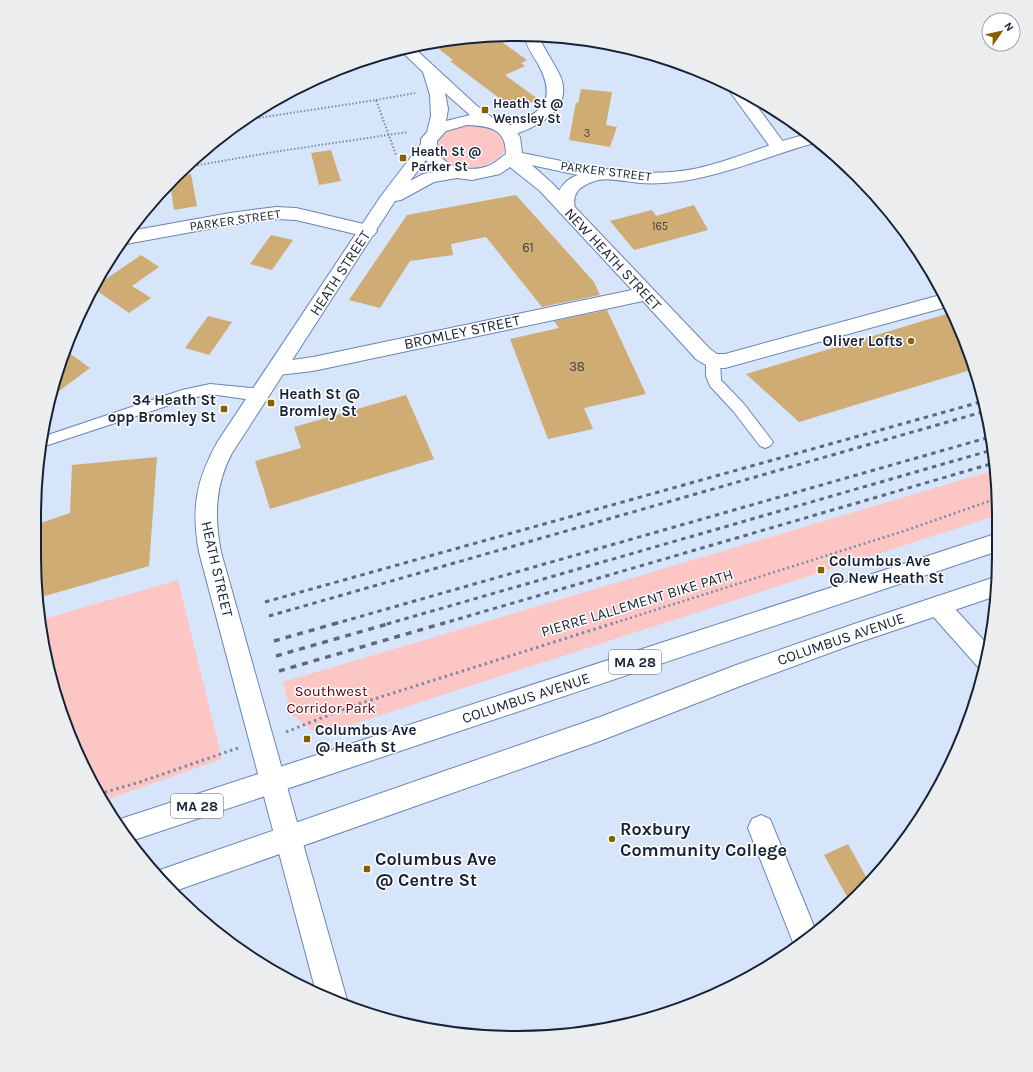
<svg xmlns="http://www.w3.org/2000/svg" width="1033" height="1072" font-family="Karla,sans-serif">
  <style>
    .green { fill: #fcc6c5 }
    .building { fill: #ceac73 }
    .lines { fill: none; stroke-linecap: round; stroke-linejoin: round }
    .lane-casing { stroke: #6785b7; stroke-width: 2 }
    .street-casing { stroke: #6785b7; stroke-width: 2 }
    .secondary-casing { stroke: #6785b7; stroke-width: 2 }
    .primary-casing { stroke: #6785b7; stroke-width: 2 }
    .path-far2 { stroke: #7e8ba0; stroke-width: 2; stroke-dasharray: 1.5 2; stroke-linecap: butt }
    .path-far1 { stroke: #7e8ba0; stroke-width: 2.5; stroke-dasharray: 2 3; stroke-linecap: butt }
    .path { stroke: #7e8ba0; stroke-width: 3; stroke-dasharray: 2.5 3.5; stroke-linecap: butt }
    .lane { fill: #fff; fill-rule: evenodd }
    .street { fill: #fff; fill-rule: evenodd }
    .secondary { fill: #fff; fill-rule: evenodd }
    .primary { fill: #fff; fill-rule: evenodd }
    .rail-far1 { stroke: #5d697e; stroke-width: 3; stroke-dasharray: 4.5 4.5; stroke-linecap: butt }
    .rail { stroke: #5d697e; stroke-width: 3.5; stroke-dasharray: 6 6; stroke-linecap: butt }
    .poi-dot { fill: #886000; stroke: #fff; stroke-width: 1.5 }
    .labels { text-anchor: middle; dominant-baseline: central; stroke-width: 3; stroke-linejoin: round; paint-order: stroke }
    .far-number-label { font-size: 11px; fill: #444445 }
    .far-poi-label { font-size: 13px; font-weight: bold; fill: #162236; stroke: #fff; text-anchor: start }
    .far-street-label { font-size: 13px; fill: #162236; stroke: #fff }
    .number-label { font-size: 13px; fill: #444445 }
    .shield { fill: #fff; stroke: #5c6472; stroke-width: 1 }
    .shield-label { font-size: 14px; font-weight: bold; fill: #162236 }
    .street-label { font-size: 15px; fill: #162236; stroke: #fff }
    .poi-label { font-size: 15px; font-weight: bold; fill: #162236; stroke: #fff; text-anchor: start }
    .park-label { font-size: 15px; fill: #5f0011; stroke: #fff }
    .near-poi-label { font-size: 18px; font-weight: bold; fill: #162236; stroke: #fff; text-anchor: start }
    .rim { fill: none; stroke: #162236; stroke-width: 2 }
  </style>
  <rect width="100%" height="100%" fill="#d7e5fb"/>
  <g class="green">
    <path d="M467,123c8,1 18,1 24,4 39,20 -6,48 -36,40 -6,-2 -13,-7 -19,-11l-3,-14 13,-13z"/>
    <polygon points="995,470 998,485 998,515 319,735 291,714 283,682"/>
    <polygon points="178,580 222,759 103,801 71,740 43,650 40,620"/>
  </g>
  <g class="building">
    <polygon points="485,35 492,35 527,60 521,63 525,66 505,75 538,99 515,110 450,61 453,60 439,49 462,39"/>
    <polygon points="581,89 612,92 606,125 617,127 610,147 569,140 576,102 578,104"/>
    <polygon points="331,150 341,181 319,185 311,153"/>
    <polygon points="191,174 197,206 174,210 170,183 177,176"/>
    <polygon points="516,195 594,282 600,295 542,307 486,237 451,244 453,255 410,261 380,308 349,300 407,215"/>
    <polygon points="694,205 708,230 634,250 610,221 652,210 656,216"/>
    <polygon points="271,235 293,240 272,270 250,264"/>
    <polygon points="141,255 159,267 132,286 151,298 129,313 93,288"/>
    <polygon points="607,310 646,394 584,408 593,429 548,439 510,339 559,328 554,321"/>
    <polygon points="953,312 974,369 799,422 746,374"/>
    <polygon points="208,316 232,322 209,355 185,348"/>
    <polygon points="65,350 90,368 51,397 60,362"/>
    <polygon points="406,395 434,459 270,509 255,461 301,448 294,427"/>
    <polygon points="157,457 149,566 38,598 34,556 35,525 70,513 72,465"/>
    <polygon points="848,844 869,882 850,902 824,855"/>
  </g>
  <g class="lines">
    <g class="lane-casing">
      <g id="lane">
        <polygon points="713,356 718,357 720,361 721,380 744,404 770,438 773,442 770,446 765,448 760,446 734,412 710,386 706,376 706,361 708,357"/>
        <polygon points="210,384 260,389 265,391 267,395 265,399 260,401 210,394 188,399 39,448 42,437 182,390"/>
      </g>
    </g>
    <g class="street-casing">
      <g id="street">
        <path d="M525,36l14,1c6,14 16,27 22,41 12,33 -27,51 -53,58l-6,-2 -2,-3 2,-3c36,-13 58,-24 36,-64 -5,-8 -12,-18 -13,-28z"/>
        <polygon points="730,86 748,94 787,147 785,151 779,152 773,151 728,89"/>
        <path d="M511,154c16,4 29,19 41,29l158,166 7,5h8l219,-60 6,12 -225,62c-12,0 -19,-2 -29,-9l-53,-58 -330,70 -35,4 -7,-2 -3,-5 3,-5 42,-6 319,-67 -92,-99 -35,-28 -2,-4 2,-4z"/>
        <polygon points="276,207 296,208 368,225 374,227 377,231 374,235 368,237 296,220 276,219 230,225 126,244 122,243 130,231 230,213"/>
        <polygon points="938,596 946,599 988,645 984,669 978,667 930,613 926,606 930,599"/>
        <polygon points="761,815 770,819 816,931 794,945 748,828 752,819"/>
      </g>
    </g>
    <g class="secondary-casing">
      <path id="secondary" d="M413,47l63,58 18,14 13,4 6,4 7,10 2,16c56,11 114,27 172,16 39,-8 75,-26 114,-35l10,8c-45,12 -89,32 -135,39 -14,2 -29,3 -43,2 -15,-1 -34,-7 -48,-1 -14,5 -20,12 -17,27l-3,4 -6,2 -6,-2c-10,-16 3,-33 18,-38l-61,-13 -17,12 -28,6 -15,-2 -23,4 -33,18 -6,1 -163,252c-17,32 -18,64 -11,99l126,448 -2,5 -29,-13 -117,-440c-8,-44 -3,-72 19,-111l163,-245 40,-52v-5l6,-7 4,-16 -1,-21 -7,-23 -24,-23zM445,93l25,22 -24,6 2,-12zM467,125c22,1 39,3 39,29 -6,4 -12,10 -18,12 -16,6 -41,3 -50,-13 -2,-4 -1,-9 -1,-12l9,-10zM426,160l6,7 6,4 -15,3 -13,7z"/>
    </g>
    <g class="primary-casing">
      <g id="primary">
        <polygon points="998,533 998,551 131,841 114,821"/>
        <polygon points="998,576 996,596 854,644 743,685 600,741 175,891 157,871 600,717 739,664 854,624"/>
      </g>
    </g>
    <g class="path-far2">
      <polyline points="370,59 389,56"/>
      <polyline points="376,100 415,93"/>
      <polyline points="245,120 376,100 396,155"/>
      <polyline points="187,167 280,151 408,132"/>
    </g>
    <polyline class="path-far1" points="611,624 907,530 998,498"/>
    <g class="path">
      <polyline points="286,732 349,707 614,623"/>
      <polyline points="99,794 140,782 238,748"/>
    </g>
    <use href="#lane" class="lane"/>
    <use href="#street" class="street"/>
    <use href="#secondary" class="secondary"/>
    <use href="#primary" class="primary"/>
    <g class="rail-far1">
      <polyline points="265,602 984,401"/>
      <polyline points="269,616 986,411"/>
      <polyline points="334,624 990,437"/>
      <polyline points="387,624 992,450"/>
      <polyline points="441,624 994,463"/>
    </g>
    <g class="rail">
      <polyline points="274,641 337,623"/>
      <polyline points="276,656 391,623"/>
      <polyline points="279,671 444,623"/>
    </g>
  </g>
  <g class="poi-dot">
    <rect x="481" y="106" width="8" height="8" rx="2"/>
    <rect x="399" y="154" width="8" height="8" rx="2"/>
    <circle cx="911" cy="341" r="4"/>
    <rect x="267" y="399" width="8" height="8" rx="2"/>
    <rect x="220" y="405" width="8" height="8" rx="2"/>
    <rect x="817" y="566" width="8" height="8" rx="2"/>
    <rect x="303" y="735" width="8" height="8" rx="2"/>
    <circle cx="612" cy="839" r="4"/>
    <rect x="363" y="865" width="8" height="8" rx="2"/>
  </g>
  <g class="labels">
    <g class="far-number-label">
      <text x="587" y="133">3</text>
      <text x="660" y="226">165</text>
    </g>
    <g class="far-poi-label">
      <text x="493" y="103">Heath St @<tspan x="493" dy="15">Wensley St</tspan></text>
      <text x="411" y="151">Heath St @<tspan x="411" dy="15">Parker St</tspan></text>
    </g>
    <g class="far-street-label">
      <text transform="translate(606 171) rotate(7)">PARKER STREET</text>
      <text transform="translate(235 220) rotate(-8)">PARKER STREET</text>
    </g>
    <g class="number-label">
      <text x="528" y="247">61</text>
      <text x="577" y="366">38</text>
    </g>
    <g class="shield">
      <rect x="609" y="650" width="52" height="24" rx="3"/>
      <rect x="171" y="794" width="52" height="24" rx="3"/>
    </g>
    <g class="shield-label">
      <text x="635" y="662">MA 28</text>
      <text x="197" y="806">MA 28</text>
    </g>
    <g class="street-label">
      <text transform="translate(613 259) rotate(47)">NEW HEATH STREET</text>
      <text transform="translate(340 273) rotate(-57)">HEATH STREET</text>
      <text transform="translate(462 332) rotate(-12)">BROMLEY STREET</text>
      <text transform="translate(217 569) rotate(77)">HEATH STREET</text>
      <text transform="translate(637 603) rotate(-17)">PIERRE LALLEMENT BIKE PATH</text>
      <text transform="translate(841 639) rotate(-19)">COLUMBUS AVENUE</text>
      <text transform="translate(526 698) rotate(-18)">COLUMBUS AVENUE</text>
    </g>
    <g class="poi-label">
      <text x="903" y="341" text-anchor="end">Oliver Lofts</text>
      <text x="279" y="394">Heath St @<tspan x="279" dy="17">Bromley St</tspan></text>
      <text x="216" y="400" text-anchor="end">34 Heath St<tspan x="216" dy="17">opp Bromley St</tspan></text>
      <text x="829" y="561">Columbus Ave<tspan x="829" dy="17">@ New Heath St</tspan></text>
      <text x="315" y="730">Columbus Ave<tspan x="315" dy="17">@ Heath St</tspan></text>
    </g>
    <g class="park-label">
      <text x="331" y="691">Southwest<tspan x="331" dy="17">Corridor Park</tspan></text>
    </g>
    <g class="near-poi-label">
      <text x="620" y="829">Roxbury<tspan x="620" dy="21">Community College</tspan></text>
      <text x="375" y="859">Columbus Ave<tspan x="375" dy="21">@ Centre St</tspan></text>
    </g>
  </g>
  <path d="M0 0H1033V1072H0ZM516 41H517A475 475 0 0 1 992 516V556A475 475 0 0 1 517 1031H516A475 475 0 0 1 41 556V516A475 475 0 0 1 516 41Z" fill="#ecedef" fill-rule="evenodd"/>
  <path class="rim" d="M516 41H517A475 475 0 0 1 992 516V556A475 475 0 0 1 517 1031H516A475 475 0 0 1 41 556V516A475 475 0 0 1 516 41Z"/>
  <g transform="translate(1001 32) rotate(56)"><circle r="19" fill="#ffffff" stroke="#a2a7af"/>
  <path d="M0-3L7 15L0 10L-7 15Z" fill="#886000"/>
  <text y="-6" font-size="11" font-weight="bold" text-anchor="middle" fill="#162236">N</text>
  </g>
</svg>
